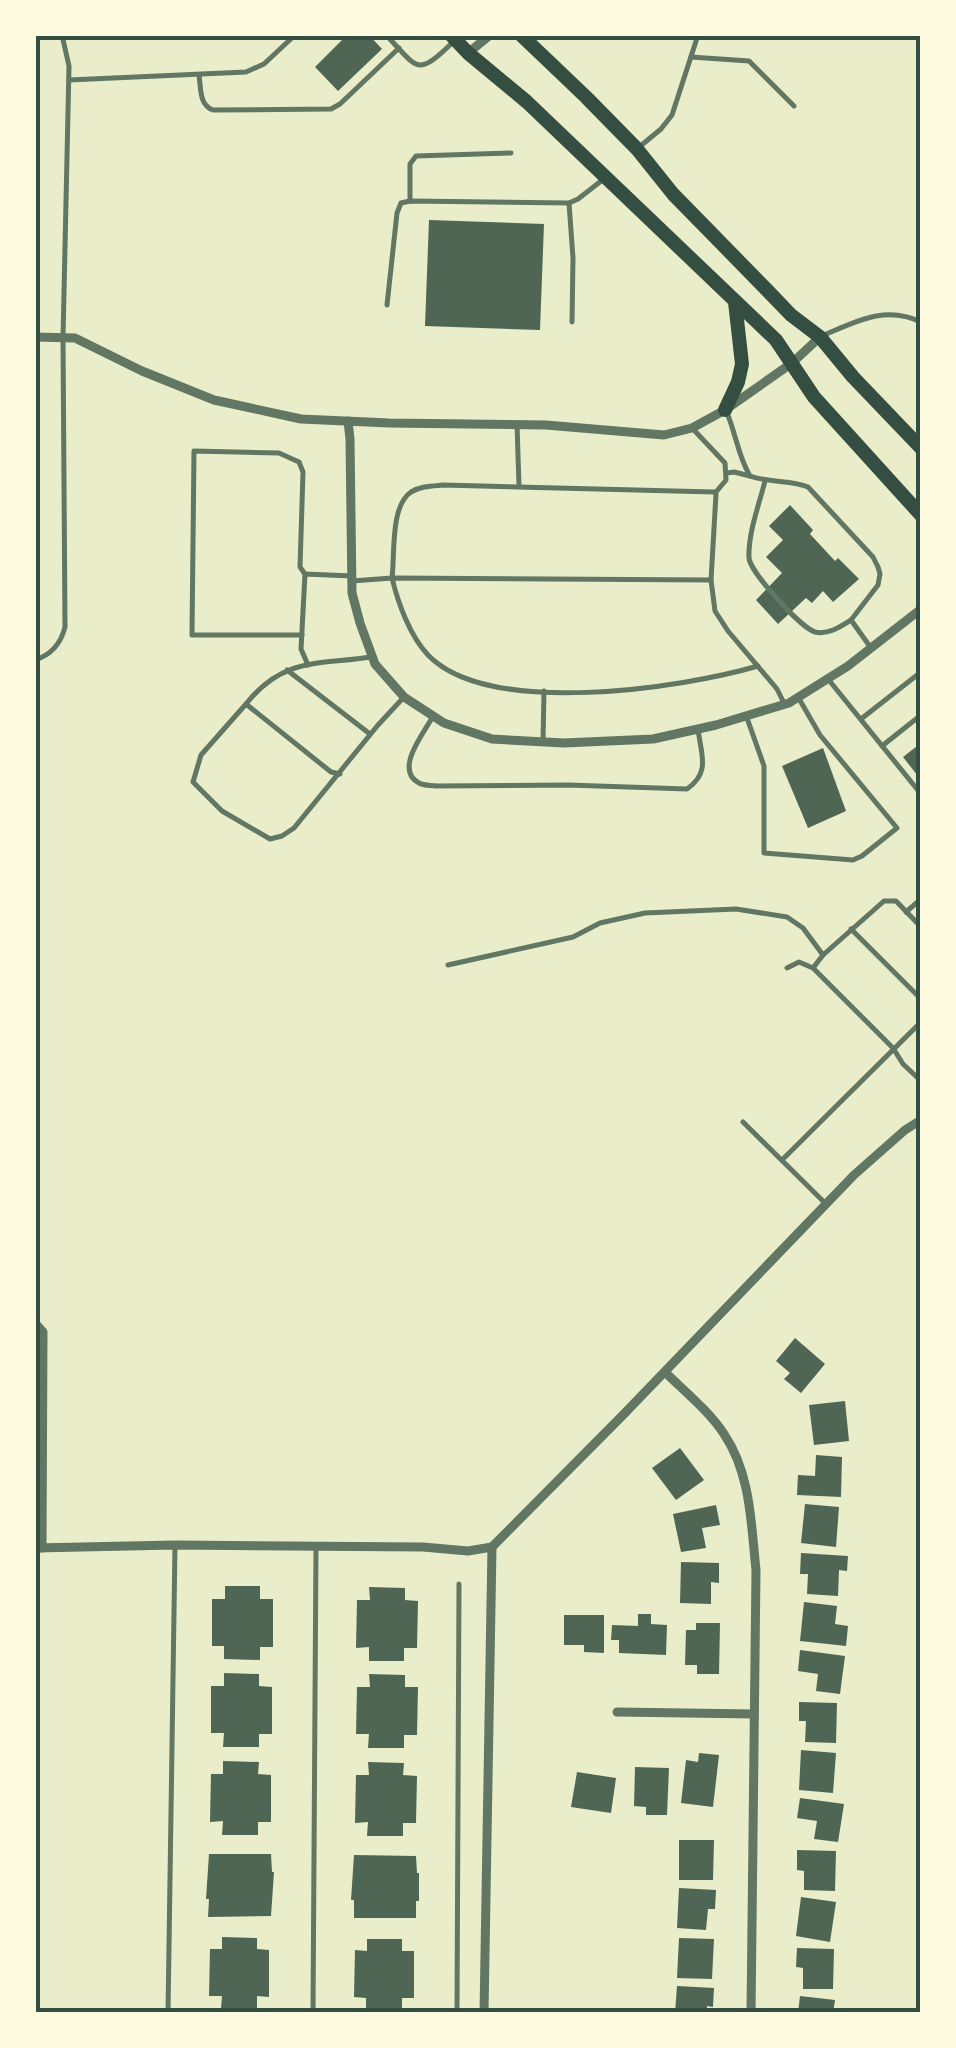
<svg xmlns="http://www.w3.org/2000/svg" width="956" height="2048" font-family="Arial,sans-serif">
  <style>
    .building { fill: #4f6655 }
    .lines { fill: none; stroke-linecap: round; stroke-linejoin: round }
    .service { stroke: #617663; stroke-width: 5 }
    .minor { stroke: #617663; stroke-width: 9 }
    .primary { stroke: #344e41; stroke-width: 14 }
    .neatline { fill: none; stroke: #344e41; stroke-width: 4 }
  </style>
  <rect width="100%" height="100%" fill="#e9edc9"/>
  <g class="building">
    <polygon points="347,35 369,35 382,49 338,91 315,67"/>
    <polygon points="429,220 544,224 540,330 425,326"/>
    <polygon points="790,505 813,530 810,534 835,561 838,558 859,579 833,602 823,591 812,603 806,598 778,624 756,600 782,573 766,557 783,540 769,526"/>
    <polygon points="921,743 921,780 903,757"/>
    <polygon points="823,748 846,811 808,828 782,766"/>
    <polygon points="795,1338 825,1364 801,1393 784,1379 790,1373 776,1361"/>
    <polygon points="845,1401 849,1441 814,1445 809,1405"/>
    <polygon points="680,1448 704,1480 676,1500 652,1468"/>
    <polygon points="816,1455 842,1457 841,1497 797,1495 798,1475 815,1476"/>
    <polygon points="805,1504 839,1507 836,1547 801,1543"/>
    <polygon points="716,1505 720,1525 702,1528 706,1548 681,1552 673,1514"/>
    <polygon points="801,1553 848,1556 847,1571 839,1570 838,1596 807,1594 808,1574 800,1574"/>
    <polygon points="681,1562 719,1563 719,1583 711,1582 711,1604 680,1603"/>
    <polygon points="225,1586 260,1586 260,1599 273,1599 273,1647 260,1647 260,1660 224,1659 224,1646 212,1646 212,1599 225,1599"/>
    <polygon points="369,1587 405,1588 405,1600 418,1601 417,1648 404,1648 404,1661 369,1661 369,1647 356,1648 357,1600 370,1600"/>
    <polygon points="804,1602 837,1606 835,1624 848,1626 846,1646 800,1641"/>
    <polygon points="638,1614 651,1614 651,1624 667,1625 666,1655 619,1653 619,1640 611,1640 612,1625 638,1626"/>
    <polygon points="564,1615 604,1615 604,1653 584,1652 584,1645 564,1645"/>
    <polygon points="696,1623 720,1623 719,1674 697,1674 697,1665 685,1665 686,1630 696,1630"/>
    <polygon points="800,1650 845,1656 840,1694 816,1691 818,1674 798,1671"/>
    <polygon points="224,1673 259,1674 259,1686 272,1687 272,1734 259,1734 259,1747 223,1747 224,1733 211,1733 211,1686 224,1686"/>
    <polygon points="369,1674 405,1675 405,1687 418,1687 417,1735 404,1735 404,1748 368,1748 369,1734 356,1734 357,1687 370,1687"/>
    <polygon points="799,1702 837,1703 836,1743 805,1742 806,1721 799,1721"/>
    <polygon points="801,1750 836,1753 833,1793 799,1790"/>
    <polygon points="699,1753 719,1755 713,1807 681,1803 686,1760 698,1762"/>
    <polygon points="223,1761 259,1762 258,1774 271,1775 271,1822 258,1822 258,1835 222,1835 223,1821 210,1822 211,1774 223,1774"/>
    <polygon points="368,1762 404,1763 403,1775 417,1776 416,1823 403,1823 403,1836 367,1836 368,1822 355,1823 356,1775 369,1775"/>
    <polygon points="635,1767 669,1768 667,1815 646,1815 646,1807 634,1806"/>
    <polygon points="577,1772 616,1778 611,1813 571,1807"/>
    <polygon points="800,1798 844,1804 838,1842 814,1839 817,1821 797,1818"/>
    <polygon points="679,1840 714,1840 713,1880 679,1880"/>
    <polygon points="797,1850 836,1851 835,1891 804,1890 804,1871 797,1870"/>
    <polygon points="209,1854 271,1854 272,1872 274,1872 271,1916 208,1917 209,1899 206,1899"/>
    <polygon points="354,1855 416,1856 417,1873 419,1873 419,1901 416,1901 416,1918 354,1918 354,1900 351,1900"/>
    <polygon points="679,1888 716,1890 715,1909 708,1909 706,1930 677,1928"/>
    <polygon points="801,1897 836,1902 830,1942 796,1936"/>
    <polygon points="222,1937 257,1938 257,1949 269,1950 269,1997 257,1996 257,2009 221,2009 222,1996 209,1996 210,1949 222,1949"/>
    <polygon points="679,1938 714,1939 712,1979 677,1978"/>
    <polygon points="367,1939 402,1939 402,1951 414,1951 414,1998 402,1998 402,2010 366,2010 366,1998 354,1997 355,1950 367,1951"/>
    <polygon points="797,1948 834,1949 833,1989 803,1989 803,1968 796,1967"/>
    <polygon points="677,1986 714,1988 713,2007 707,2006 707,2013 675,2013"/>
    <polygon points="800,1996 835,2000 833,2013 798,2013"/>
  </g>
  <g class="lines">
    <g class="service">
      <path d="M386,35c32,33 30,43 66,8"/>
      <polyline points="691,57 749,61 794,106"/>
      <path d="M199,75c2,13 0,30 14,35l118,-1 9,-5 59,-56"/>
      <polyline points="69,80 246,72 264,64 295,35"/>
      <polyline points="638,148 661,129 672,115 698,35"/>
      <polyline points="410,201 410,164 416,156 511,153"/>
      <polyline points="569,203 573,258 572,322"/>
      <polyline points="387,305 397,213 401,203 410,201 569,203 578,199 605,178"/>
      <path d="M824,335c33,-14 62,-30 97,-13"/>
      <path d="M727,413c9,21 11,43 23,63 19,7 42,4 58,11l65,70 5,10 2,7 -2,11 -27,35 20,28"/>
      <polyline points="517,424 519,486"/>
      <polyline points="692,428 725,463 726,480 716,492"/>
      <polyline points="727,473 734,472 750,476"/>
      <path d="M765,481c-6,24 -17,52 -16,77 1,14 52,70 66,74 13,3 25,-5 36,-12"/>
      <path d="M711,580l-319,-2c6,25 18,58 36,77 60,63 255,33 330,11"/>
      <path d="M352,581l40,-3c3,-23 -2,-72 19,-86 10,-6 21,-6 32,-7l271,7 2,2 -5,86 4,31 13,20 49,58 7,14"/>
      <polyline points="302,635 192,635 194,451 279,453 299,462 303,472 300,567 305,574"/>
      <path d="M35,660c16,-5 26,-17 30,-33l-2,-289 6,-272 -7,-31"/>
      <polyline points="308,665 301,649 305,574 352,576"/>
      <polyline points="287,670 370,734"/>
      <polyline points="828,679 921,794"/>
      <polyline points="246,704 201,755 193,782 222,811 270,839 282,836 294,828 378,725 404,697"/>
      <path d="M432,718c-9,16 -38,52 -13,65 5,3 11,2 17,3l132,-1 119,4c24,-17 14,-34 11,-60"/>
      <polyline points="747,718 764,766 764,853 853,860 862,856 897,828 820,735 798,697"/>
      <polyline points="861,719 921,672"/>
      <polyline points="543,742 544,691"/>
      <polyline points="882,746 921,715"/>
      <path d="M340,774l-9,-2 -85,-68c37,-47 73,-39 125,-47"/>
      <polyline points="906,912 921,899"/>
      <polyline points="851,929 921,999"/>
      <polyline points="448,965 573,937 600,923 645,913 736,909 787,917 803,928 823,955"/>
      <polyline points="787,968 799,962 813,968 893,1048 903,1064 921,1081"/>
      <polyline points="813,968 823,955 884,901 896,901 921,927"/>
      <polyline points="743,1122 825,1203"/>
      <polyline points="782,1160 921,1022"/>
      <polyline points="168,2013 175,1545"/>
      <polyline points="313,2013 316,1546"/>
      <polyline points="457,2013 459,1584"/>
    </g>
    <g class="minor">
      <polyline points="468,53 490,35"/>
      <polyline points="35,337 75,338 142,371 214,400 301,419 389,423 546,425 664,435 692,428 725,410 792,363 820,337"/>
      <polyline points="348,421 350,439 352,593 360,623 375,664 404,697 444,723 492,739 564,743 653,739 716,725 789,703 848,666 921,609"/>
      <polyline points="35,1323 43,1332 42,1548"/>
      <path d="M665,1372c19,19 44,39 59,62 27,40 27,90 32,136l-5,443"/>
      <polyline points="35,1548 175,1545 423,1547 468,1551 492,1547"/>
      <polyline points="617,1712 754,1714"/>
      <polyline points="484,2013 492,1547 623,1415 854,1175 905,1130 921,1120"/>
    </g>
    <g class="primary">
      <polyline points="451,35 468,53 527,102 776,340 814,397 921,515"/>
      <polyline points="521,35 586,97 637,149 673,194 766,289 791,315 820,337 853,377 921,448"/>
      <polyline points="725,410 738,382 742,364 735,302"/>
    </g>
  </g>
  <rect width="956" height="2048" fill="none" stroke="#fefae0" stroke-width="75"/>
  <rect x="38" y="38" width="880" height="1972" class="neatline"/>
</svg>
